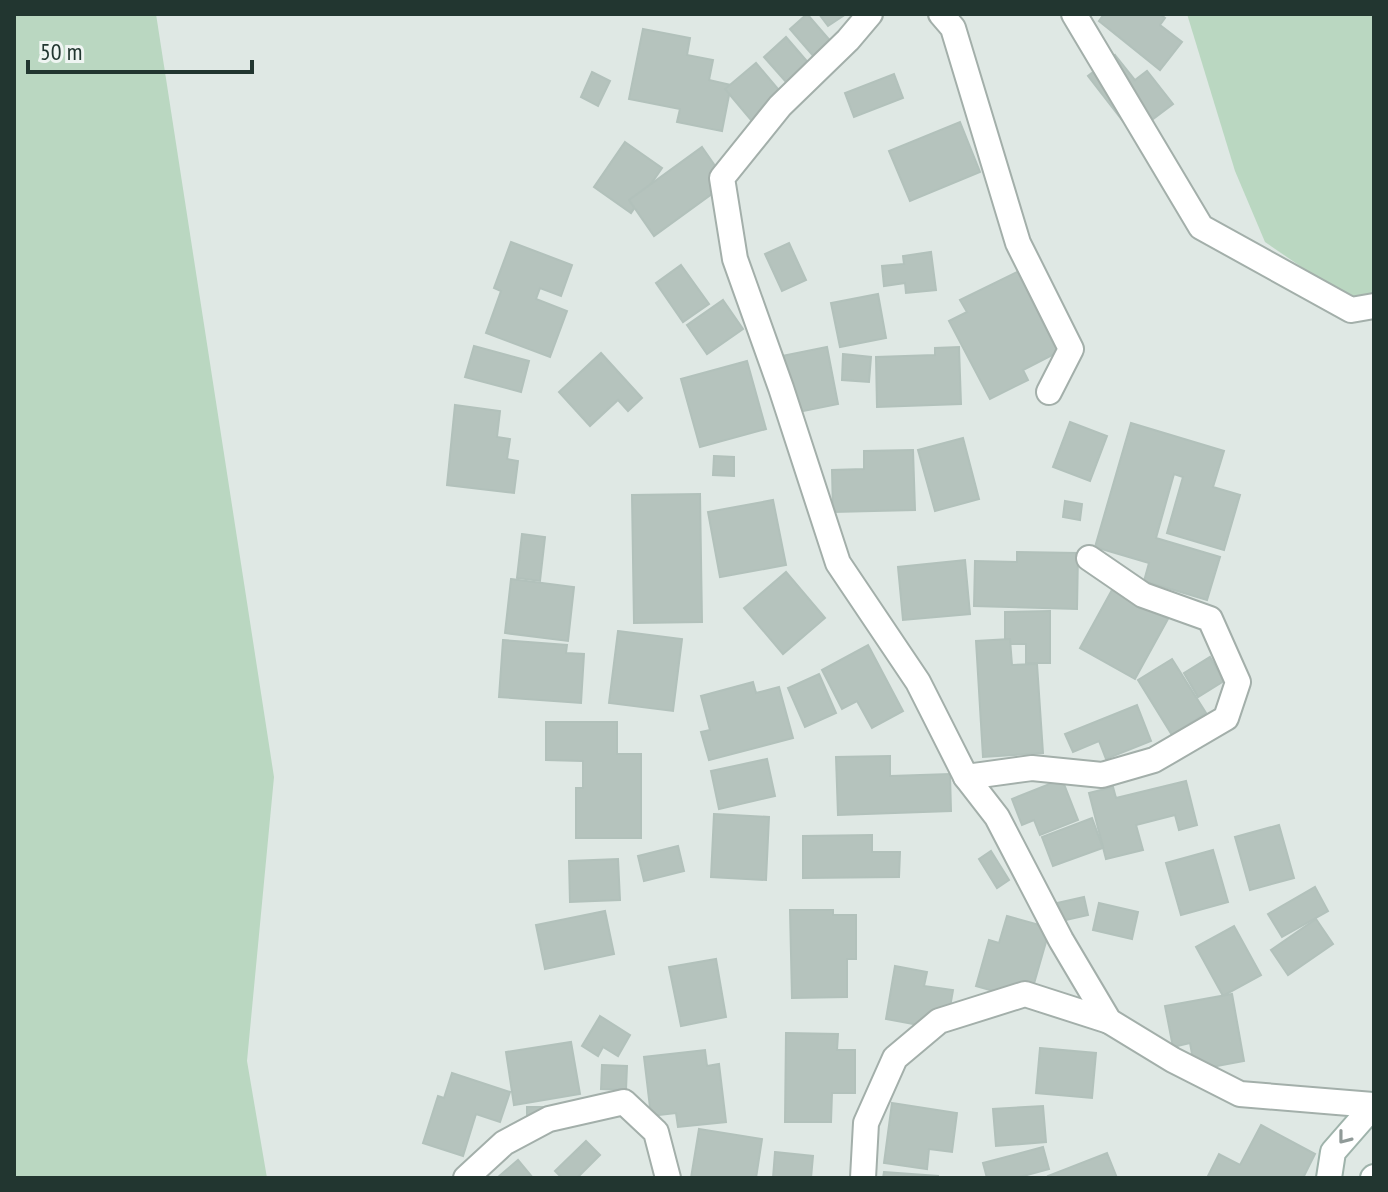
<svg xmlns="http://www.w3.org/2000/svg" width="1388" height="1192" font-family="'PT Sans Narrow',sans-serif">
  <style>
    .green { fill: #bad7c1 }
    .building { fill: #b5c3bd; stroke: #b2c1bb; stroke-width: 2 }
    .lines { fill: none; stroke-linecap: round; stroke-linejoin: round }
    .street-casing { stroke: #a3afaa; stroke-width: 28 }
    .secondary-casing { stroke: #9fb3ab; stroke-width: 28 }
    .street { stroke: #fff; stroke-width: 24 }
    .secondary { stroke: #fff; stroke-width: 24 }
    .oneway { stroke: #909a98 }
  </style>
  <rect width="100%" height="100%" fill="#dfe8e4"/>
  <g class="green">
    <polygon points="14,14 156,14 274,777 247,1061 267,1178 14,1178"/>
    <polygon points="1187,14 1374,14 1374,299 1354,303 1265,242 1235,171"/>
  </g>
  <g class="building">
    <polygon points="807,14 839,51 822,66 790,29"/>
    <polygon points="819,14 846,14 828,26"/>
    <polygon points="1104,14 1160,14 1165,18 1160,25 1182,42 1160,70 1099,21"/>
    <polygon points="643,29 690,38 687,55 713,60 709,80 731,85 722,131 677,122 680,109 629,99"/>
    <polygon points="786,37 817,73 795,92 764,57"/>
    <polygon points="1115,55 1135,80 1147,71 1173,104 1133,134 1088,76"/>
    <polygon points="756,63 788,101 757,127 725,89"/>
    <polygon points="592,72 610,81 598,106 581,97"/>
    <polygon points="894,74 903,98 854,117 845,93"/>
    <polygon points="960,122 980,172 910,201 889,151"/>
    <polygon points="625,142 662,168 631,213 594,187"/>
    <polygon points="702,147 727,183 654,236 629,200"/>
    <polygon points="511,242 572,265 561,296 540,288 536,299 567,311 550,357 486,333 501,291 494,288"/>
    <polygon points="789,243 806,280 782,291 765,254"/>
    <polygon points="931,252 936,290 906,293 905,283 884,286 882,266 904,264 903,256"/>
    <polygon points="681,265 709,304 683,322 656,283"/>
    <polygon points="1019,271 1060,351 1023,370 1028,380 990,399 949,321 967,312 960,300"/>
    <polygon points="878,294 886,338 840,347 831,303"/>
    <polygon points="723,300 743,329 707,354 687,325"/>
    <polygon points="474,346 529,361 521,392 465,377"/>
    <polygon points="827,347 838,404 788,414 777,357"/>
    <polygon points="959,347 961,404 877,407 876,357 935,355 935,348"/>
    <polygon points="601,353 642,398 628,411 618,400 590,426 559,392"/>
    <polygon points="843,354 871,357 869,382 842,380"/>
    <polygon points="747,361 766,429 700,447 681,379"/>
    <polygon points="455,405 500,411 497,437 510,439 507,459 518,461 514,493 447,485"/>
    <polygon points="1070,422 1107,436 1090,481 1053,467"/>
    <polygon points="1131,423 1224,451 1213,487 1240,495 1224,550 1167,533 1183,477 1174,474 1156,538 1220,557 1207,600 1144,581 1149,563 1095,547"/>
    <polygon points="963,438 979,499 935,511 918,450"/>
    <polygon points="913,450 915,510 833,512 832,470 864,469 864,451"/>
    <polygon points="714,456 734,457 734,476 713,475"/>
    <polygon points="700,494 702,622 634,623 632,495"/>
    <polygon points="773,500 786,565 720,577 708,512"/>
    <polygon points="1065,501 1082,504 1080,520 1063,517"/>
    <polygon points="522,534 545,537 540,581 517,578"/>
    <polygon points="1017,552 1078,553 1077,609 974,606 975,561 1017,562"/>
    <polygon points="965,560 970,614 903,620 898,567"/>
    <polygon points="786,572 825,618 783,654 744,608"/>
    <polygon points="511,579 574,587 568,641 505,633"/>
    <polygon points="1113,588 1168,619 1135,679 1080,648"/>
    <polygon points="1050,611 1050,663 1026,663 1026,644 1005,644 1005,612"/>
    <polygon points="618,631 682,639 673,711 609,703"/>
    <polygon points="1010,639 1012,665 1037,664 1043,753 983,757 976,641"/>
    <polygon points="503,640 567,645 566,653 584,654 581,703 499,697"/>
    <polygon points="868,645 903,711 872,728 857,701 842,709 822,670"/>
    <polygon points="1210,657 1224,681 1198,697 1184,673"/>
    <polygon points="1172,659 1206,713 1172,735 1138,680"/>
    <polygon points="819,674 836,713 805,727 788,688"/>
    <polygon points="753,682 756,693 779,687 793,738 709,760 701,732 710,730 701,696"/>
    <polygon points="1137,705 1151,741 1106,759 1099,741 1073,752 1065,734"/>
    <polygon points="546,722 617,722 617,754 641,754 641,838 576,838 576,788 583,788 583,761 546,760"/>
    <polygon points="890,756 890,776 950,774 951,811 838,815 836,757"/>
    <polygon points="767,759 775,796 719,809 711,771"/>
    <polygon points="1062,779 1078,820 1040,835 1034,820 1022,825 1012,799"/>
    <polygon points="1186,781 1197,825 1179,830 1175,815 1136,825 1143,850 1106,859 1089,793 1113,787 1116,798"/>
    <polygon points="714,814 769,817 766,880 711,877"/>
    <polygon points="1092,818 1103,848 1053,866 1042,837"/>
    <polygon points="1279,825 1294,878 1250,890 1235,837"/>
    <polygon points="872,835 872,852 900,852 899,877 803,878 803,836"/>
    <polygon points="678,846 684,871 644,881 638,856"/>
    <polygon points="1213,850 1228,902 1181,915 1166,863"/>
    <polygon points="991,851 1009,880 997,888 979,859"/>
    <polygon points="618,859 620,900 570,902 569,861"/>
    <polygon points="1315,887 1328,911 1282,937 1268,914"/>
    <polygon points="1084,897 1088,915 1061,921 1057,903"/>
    <polygon points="1099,903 1138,912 1132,939 1093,930"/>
    <polygon points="790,910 833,910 833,915 856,915 856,959 847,959 847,997 792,998"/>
    <polygon points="605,911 614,954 545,969 536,925"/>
    <polygon points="1007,916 1050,928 1029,1001 976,986 989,940 999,943"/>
    <polygon points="1316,919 1333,944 1288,975 1271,950"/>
    <polygon points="1234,926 1261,975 1223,996 1196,947"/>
    <polygon points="716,959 726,1017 681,1026 669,967"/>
    <polygon points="895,966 927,972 924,986 953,990 946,1030 886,1019"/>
    <polygon points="1232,994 1244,1061 1195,1070 1190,1043 1173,1047 1165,1006"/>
    <polygon points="600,1016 630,1035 618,1056 603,1047 598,1056 582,1046"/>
    <polygon points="786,1033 838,1034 837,1050 855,1050 855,1093 832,1093 831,1122 785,1122"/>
    <polygon points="571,1042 580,1094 514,1105 506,1052"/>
    <polygon points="1040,1048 1096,1053 1092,1098 1036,1093"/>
    <polygon points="705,1050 707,1066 719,1064 726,1122 678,1127 676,1113 651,1116 644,1057"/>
    <polygon points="602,1065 627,1066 626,1090 601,1089"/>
    <polygon points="452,1073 510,1092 500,1122 476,1114 463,1156 423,1143 438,1096 444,1098"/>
    <polygon points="892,1103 957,1113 952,1152 929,1149 927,1169 884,1163"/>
    <polygon points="1043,1106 1046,1142 996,1146 993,1109"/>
    <polygon points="527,1107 548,1107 549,1120 527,1120"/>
    <polygon points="1261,1125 1315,1154 1303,1178 1207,1178 1219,1154 1240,1165"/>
    <polygon points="699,1129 762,1139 756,1178 691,1178"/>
    <polygon points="586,1141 600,1155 577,1178 562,1178 555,1171"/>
    <polygon points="1043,1147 1049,1169 1016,1178 987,1178 983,1163"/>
    <polygon points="775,1152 813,1156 811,1178 773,1178"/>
    <polygon points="1107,1153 1117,1178 1049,1178 1048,1176"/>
    <polygon points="518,1160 533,1178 497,1178"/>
    <polygon points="884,1172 938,1176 938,1178 883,1178"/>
  </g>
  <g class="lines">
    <g class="street-casing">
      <g id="street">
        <polyline points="870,14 848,40 780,106 722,178 735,259 781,388 838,563 918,682 966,777 997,817 1061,940 1109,1021 1173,1060 1240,1094 1373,1105"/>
        <polyline points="941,14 953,28 1018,243 1071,349 1049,392"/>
        <polyline points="1074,14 1201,227 1351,310 1374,306"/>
        <polyline points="966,777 1032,768 1102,775 1154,760 1226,718 1238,682 1210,619 1143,595 1089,558"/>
        <polyline points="466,1178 504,1143 549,1119 624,1102 656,1132 668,1178"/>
        <polyline points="863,1178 866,1123 895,1058 939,1021 1025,994 1109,1021"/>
      </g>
    </g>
    <g class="secondary-casing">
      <g id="secondary">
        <polyline points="1329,1178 1333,1152 1374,1105"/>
        <polyline points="1373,1178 1374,1177"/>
      </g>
    </g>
    <use href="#street" class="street"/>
    <use href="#secondary" class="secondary"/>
  </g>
  <defs><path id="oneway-chevron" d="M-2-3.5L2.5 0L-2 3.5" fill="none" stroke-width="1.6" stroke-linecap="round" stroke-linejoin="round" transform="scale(2)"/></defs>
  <use class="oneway" href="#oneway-chevron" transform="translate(1344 1138) rotate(128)"/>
  <rect width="1388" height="1192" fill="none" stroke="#223630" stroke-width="32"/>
  <path d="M28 60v12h224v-12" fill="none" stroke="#223630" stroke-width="4"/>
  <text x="40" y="60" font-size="24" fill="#223630" stroke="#eff5f2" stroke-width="6" paint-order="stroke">50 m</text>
</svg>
